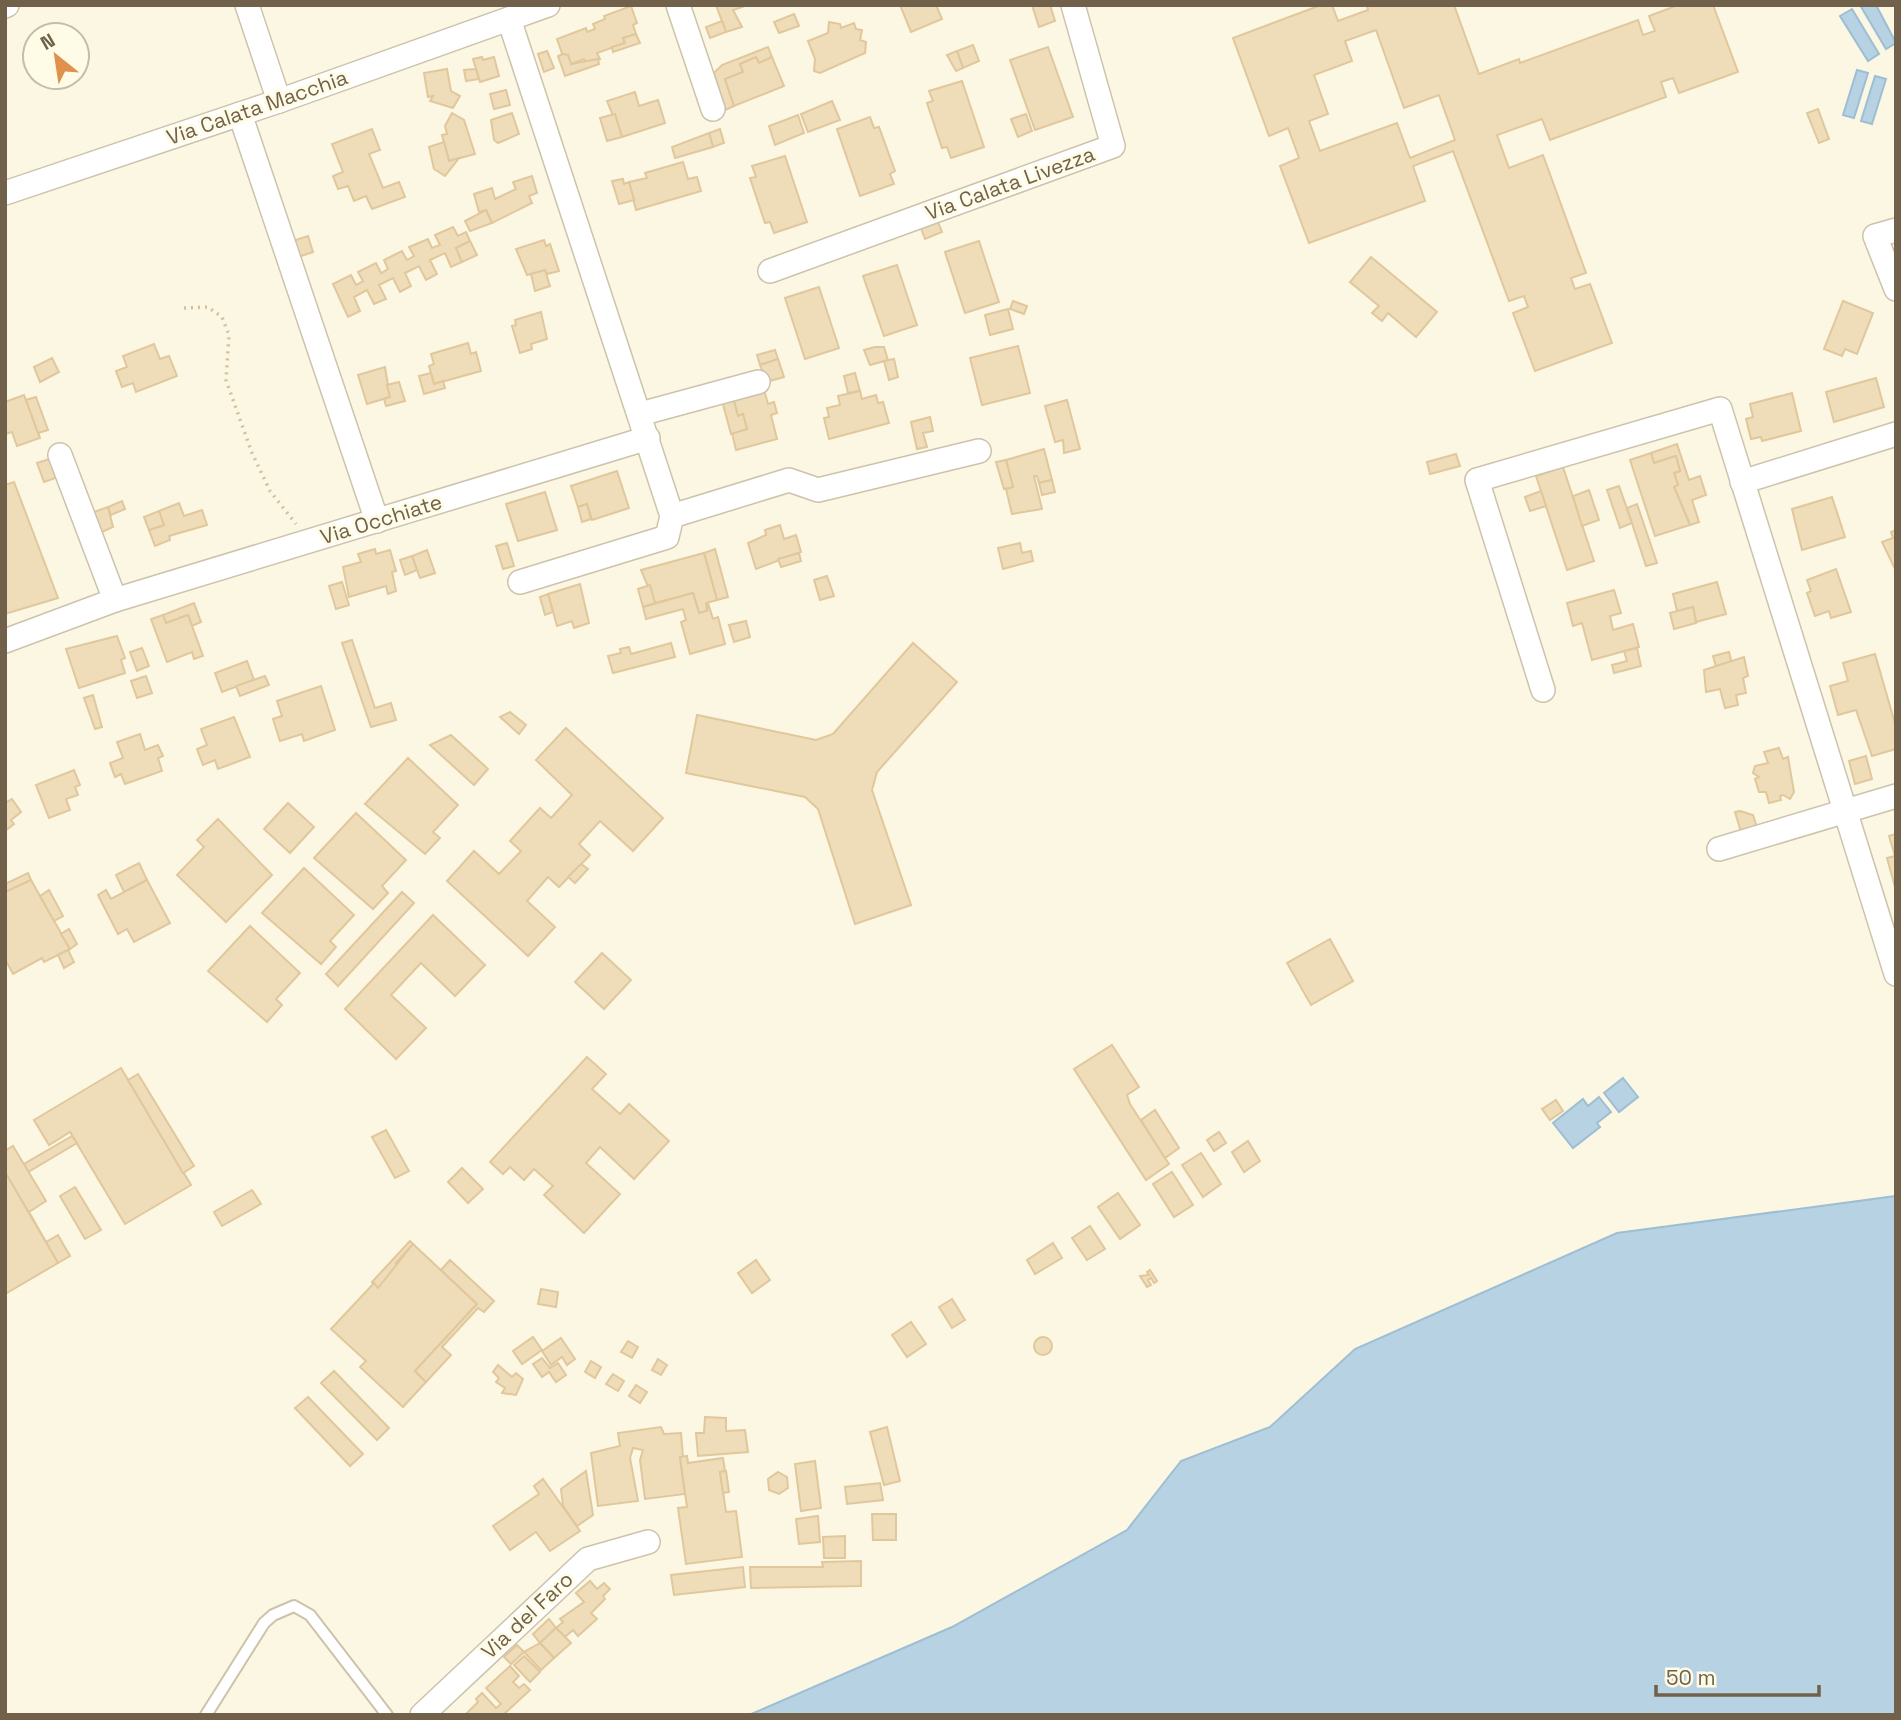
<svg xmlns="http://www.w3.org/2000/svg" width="1901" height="1720" font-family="'Space Grotesk',sans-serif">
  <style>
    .water { fill: #b7d2e3; stroke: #9ebed4; stroke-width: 2 }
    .building { fill: #efddba; stroke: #e1c79c; stroke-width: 2; fill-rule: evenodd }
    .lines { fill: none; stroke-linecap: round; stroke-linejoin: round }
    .lane-casing { stroke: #cdc3ac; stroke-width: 14 }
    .street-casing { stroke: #cdc3ac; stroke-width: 26 }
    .path { stroke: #d3c09e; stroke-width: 3.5; stroke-dasharray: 2 5; stroke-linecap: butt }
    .lane { stroke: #fff; stroke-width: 10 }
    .street { stroke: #fff; stroke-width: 23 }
    .labels { text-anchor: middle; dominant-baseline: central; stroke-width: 6; stroke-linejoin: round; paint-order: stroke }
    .street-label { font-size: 21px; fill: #71614a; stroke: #fefbe7 }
  </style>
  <rect width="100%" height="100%" fill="#fbf7e2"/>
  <g class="water">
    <polygon points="1860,5 1876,5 1896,43 1886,49"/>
    <polygon points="1852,9 1879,54 1868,61 1840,16"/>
    <polygon points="1857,70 1868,73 1854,118 1843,115"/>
    <polygon points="1875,76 1886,79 1872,124 1861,121"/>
    <polygon points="1623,1078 1638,1097 1619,1112 1604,1093"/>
    <polygon points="1599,1097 1611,1112 1597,1123 1600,1127 1573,1148 1553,1123 1583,1099 1588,1106"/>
    <polygon points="1896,1196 1896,1715 749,1715 952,1627 1127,1530 1181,1461 1270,1427 1355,1349 1617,1233"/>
  </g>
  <g class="building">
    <polygon points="716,5 748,5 733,10 742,27 726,32"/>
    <polygon points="900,5 936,5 942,19 911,32"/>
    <polygon points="1032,5 1050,5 1055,21 1039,27"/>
    <path d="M1321,5h11l6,16 30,-11 -1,-5h87l25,69 40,-15 1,4 118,-43 5,15 12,-4 -6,-15 29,-11h35l25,67 -59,21 -6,-15 -12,4 5,15 -116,43 -8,-21 -45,16 12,33 34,-13 43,118 -15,5 4,11 15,-5 22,59 -77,28 -22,-58 15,-6 -4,-11 -15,5 -56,-150 -40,15 12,35 -116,42 -29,-77 19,-8 -11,-30 -19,8 -36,-98zM1376,30l28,78 35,-13 16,45 -45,18 -13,-35 -77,28 -11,-30 19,-7 -14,-39 38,-14 -7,-20z"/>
    <polygon points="631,6 637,23 633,25 636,34 623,38 625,43 597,53 600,59 586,63 584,59 571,64 568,55 563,56 557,39 586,28 587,32 595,29 593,24 605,19 604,16"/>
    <polygon points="794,14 799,26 779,33 774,22"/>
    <polygon points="722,21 726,32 710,38 706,27"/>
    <polygon points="829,22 840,24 841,28 854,23 856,29 862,30 860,40 866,42 865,53 820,73 814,71 815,59 808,41 828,33"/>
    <polygon points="636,34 640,43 613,52 612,47 625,43 623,38"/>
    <polygon points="973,45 979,61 963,68 957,51"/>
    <polygon points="768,47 772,57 759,63 756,57 740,64 743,72 725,79 734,106 725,110 714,73 722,65"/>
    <polygon points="1048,47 1073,117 1035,130 1010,60"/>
    <polygon points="547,51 554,68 544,72 538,54"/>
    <polygon points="957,51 963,68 956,71 947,55"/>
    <polygon points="563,54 568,55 571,64 598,59 599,64 565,76 558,56"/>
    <polygon points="482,57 483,60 494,57 499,76 480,82 473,59"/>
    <polygon points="756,57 759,63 772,57 784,86 734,106 725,79 743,72 740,64"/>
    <polygon points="447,69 451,91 460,96 453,108 430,101 433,96 428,97 424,73"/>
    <polygon points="476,69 479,79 466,81 464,70"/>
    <polygon points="962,81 984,147 951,158 947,147 942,148 927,103 933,101 929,91"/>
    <polygon points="506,90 510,105 494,109 490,94"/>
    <polygon points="635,92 639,106 658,100 665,123 622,137 607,101"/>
    <polygon points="832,101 840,120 808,132 801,114"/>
    <polygon points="1818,109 1829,139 1819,143 1807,113"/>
    <polygon points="452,113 464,120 475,154 449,161 442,135 447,134 445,126"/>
    <polygon points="512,113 519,134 498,143 494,140 491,120"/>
    <polygon points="615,114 622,137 607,141 600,118"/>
    <polygon points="1026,114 1032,131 1018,137 1011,119"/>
    <polygon points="798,115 804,133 775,145 769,126"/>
    <polygon points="870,117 874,128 879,127 895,171 890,174 894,184 860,196 837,129"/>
    <polygon points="372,129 380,150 369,154 383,188 399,182 405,197 372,209 366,196 354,201 348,186 338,189 333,176 343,172 332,144"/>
    <polygon points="720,129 724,143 713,147 709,133"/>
    <polygon points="709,133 713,147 675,158 672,147"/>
    <polygon points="444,142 449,161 459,158 445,176 434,169 429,147"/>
    <polygon points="785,156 807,222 774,233 770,222 765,223 750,178 756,177 752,166"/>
    <polygon points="683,162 688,179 697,177 701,191 636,210 629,182 647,178 645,173"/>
    <polygon points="532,176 537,193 529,196 532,203 492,223 486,210 479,212 474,194 492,188 495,199 516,189 513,182"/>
    <polygon points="623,179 624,184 629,182 634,200 619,204 612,181"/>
    <polygon points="486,210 492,223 470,231 465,221"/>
    <polygon points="938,222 942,232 925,239 921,228"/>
    <polygon points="453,227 458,236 466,232 470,241 456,248 462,262 451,267 445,253 430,260 437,274 426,280 419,266 405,273 411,286 400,292 393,278 379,285 386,299 374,304 367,290 354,297 360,311 348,317 333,284 351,275 356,285 363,281 358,272 376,263 381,273 388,269 384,260 402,251 407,260 414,256 409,247 428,239 432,248 440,245 435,235"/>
    <polygon points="308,236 313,252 298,257 293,241"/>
    <polygon points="544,240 546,246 550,244 559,271 547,274 545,270 527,275 516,249"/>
    <polygon points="470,241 477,255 462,262 456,248"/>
    <polygon points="979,241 999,302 965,313 945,252"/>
    <polygon points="1371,257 1437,312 1416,337 1388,313 1382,321 1372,313 1379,306 1350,282"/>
    <polygon points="897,265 917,325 884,336 863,276"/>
    <polygon points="545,270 550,286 535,291 531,274"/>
    <polygon points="819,287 839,348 805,359 785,298"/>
    <polygon points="1013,301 1027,306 1024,314 1010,309"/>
    <polygon points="1843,301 1873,313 1857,354 1845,349 1842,356 1824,349"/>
    <polygon points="1008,309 1013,329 990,335 985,315"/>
    <polygon points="541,312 547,339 531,344 532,349 520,353 512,326 516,325 515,320"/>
    <polygon points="468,343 471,354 476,352 481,371 434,384 429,366 434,364 431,354"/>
    <polygon points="154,344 160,359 169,356 177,376 136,392 133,383 122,387 116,371 127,367 123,356"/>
    <polygon points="1018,346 1030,393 982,405 970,358"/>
    <polygon points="875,347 884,347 888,360 870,365 864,350"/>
    <polygon points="775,350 778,359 760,365 757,355"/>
    <polygon points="52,358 59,372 40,382 34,367"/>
    <polygon points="778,359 784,377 766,382 760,365"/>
    <polygon points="894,359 898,377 889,380 884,361"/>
    <polygon points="385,367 390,397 367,404 358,375"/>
    <polygon points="431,373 434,384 443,381 445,388 424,394 419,376"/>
    <polygon points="855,373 860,391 848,393 844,376"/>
    <polygon points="1876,378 1884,407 1834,422 1826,392"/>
    <polygon points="399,382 405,401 386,406 384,399 390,397 387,385"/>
    <polygon points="763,386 768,404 774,402 777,413 771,415 777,439 736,450 732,433 747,429 743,414 738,416 732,394"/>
    <polygon points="860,391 862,399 876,395 878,403 883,402 889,423 829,439 824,418 829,417 827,408 840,405 838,396"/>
    <polygon points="1792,393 1801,431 1762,441 1761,437 1751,439 1746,419 1753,417 1750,404"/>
    <polygon points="732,394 738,416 743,414 747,429 731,434 721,397"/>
    <polygon points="24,395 40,438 17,446 12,432 5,434 5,402"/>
    <polygon points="36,397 48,430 38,433 26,400"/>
    <polygon points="1067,400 1080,449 1064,453 1063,440 1055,442 1045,406"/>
    <polygon points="930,417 933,431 923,433 927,447 917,449 911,422"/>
    <polygon points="1677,444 1689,480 1700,476 1706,495 1692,500 1699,522 1690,525 1674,487 1678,485 1674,473 1680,471 1676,456 1654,463 1651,453"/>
    <polygon points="1044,449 1052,480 1039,483 1037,476 1034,476 1042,509 1012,514 1006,489 1013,487 1006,460"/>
    <polygon points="1651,453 1654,463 1676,456 1680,471 1674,473 1678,485 1674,487 1690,525 1655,536 1630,460"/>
    <polygon points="1456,454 1460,466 1430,474 1427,462"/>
    <polygon points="53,458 61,476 44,482 37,463"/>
    <polygon points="1006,460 1013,487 1004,489 996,462"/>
    <polygon points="1563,467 1594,561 1567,570 1536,476"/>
    <polygon points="617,471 629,508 592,520 587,504 578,507 571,486"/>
    <polygon points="1052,480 1055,492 1042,495 1039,483"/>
    <polygon points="14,482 58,598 5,614 5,485"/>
    <polygon points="1619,486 1632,523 1620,528 1607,490"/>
    <polygon points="1589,490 1599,520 1582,526 1573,496"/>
    <polygon points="1541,491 1546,506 1530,511 1525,497"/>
    <polygon points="545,492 557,530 518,541 506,504"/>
    <polygon points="1832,497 1845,537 1802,550 1792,509"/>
    <polygon points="122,501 125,509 111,515 108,507"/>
    <polygon points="179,503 184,516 202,510 207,525 169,536 170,540 155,546 149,530 164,525 159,511"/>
    <polygon points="587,504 591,519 582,522 578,507"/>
    <polygon points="1637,504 1657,563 1646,566 1627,508"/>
    <polygon points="108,507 113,527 102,532 98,530 91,513"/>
    <polygon points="159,511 164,525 149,530 144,517"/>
    <polygon points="780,525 784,539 796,535 801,552 756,569 748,543 766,535 765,530"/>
    <polygon points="1896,530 1896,571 1882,542 1893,538 1891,532"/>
    <polygon points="507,543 514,566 503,569 496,546"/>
    <polygon points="1020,543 1022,553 1031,551 1033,561 1003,569 998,548"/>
    <polygon points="375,549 376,554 390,550 396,571 392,572 396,591 388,594 386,586 349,597 343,567 361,562 358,554"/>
    <polygon points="715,549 728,597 717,600 704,553"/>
    <polygon points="427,550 435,573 420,578 412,556"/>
    <polygon points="704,553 717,600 706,603 707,611 699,613 693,593 655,603 641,570"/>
    <polygon points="799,553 801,561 781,567 778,559"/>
    <polygon points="412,556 417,570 405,575 400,560"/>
    <polygon points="1836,569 1851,612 1831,618 1829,611 1815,616 1807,593 1811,591 1807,580"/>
    <polygon points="827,576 834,596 820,600 814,580"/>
    <polygon points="342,582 349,605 336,609 329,586"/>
    <polygon points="1717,582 1726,614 1696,622 1693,607 1677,611 1673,594"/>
    <polygon points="580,584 589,623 574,628 572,621 557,626 548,594"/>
    <polygon points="650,585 655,603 643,607 638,589"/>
    <polygon points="1614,590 1621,613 1610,616 1613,630 1633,624 1639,647 1592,660 1582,623 1573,626 1567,603"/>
    <polygon points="693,593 699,613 707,611 708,603 713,619 718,617 725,644 690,654 681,622 686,620 683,609 646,619 643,607"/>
    <polygon points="548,594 553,612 545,615 540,597"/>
    <polygon points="194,603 201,622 192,626 188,615 166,623 163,615"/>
    <polygon points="1693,607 1696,623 1674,629 1670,613"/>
    <polygon points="163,615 166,623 188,615 203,656 194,659 192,652 167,662 151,619"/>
    <polygon points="746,621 750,637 734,642 729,625"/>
    <polygon points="117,636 125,658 121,660 125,673 79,688 66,649"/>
    <polygon points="352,640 375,708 391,703 396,720 371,727 342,643"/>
    <polygon points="671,643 675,657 613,673 608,656 621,653 620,649 629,647 631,654"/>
    <polygon points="913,643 957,682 877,772 872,790 911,905 855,924 818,809 805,797 686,773 697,715 816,740 833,734"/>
    <polygon points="142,648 149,666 137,671 130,652"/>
    <polygon points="1637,648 1641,666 1614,673 1612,665 1627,661 1624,651"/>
    <polygon points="1729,652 1732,664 1716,667 1713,656"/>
    <polygon points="1875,654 1896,727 1896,749 1872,756 1856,710 1838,715 1830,686 1848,681 1843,663"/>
    <polygon points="1744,657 1748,676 1743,678 1746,693 1736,695 1738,705 1725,708 1720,689 1706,692 1704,670"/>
    <polygon points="247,661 254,680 222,692 215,673"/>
    <polygon points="146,676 152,693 137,698 131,681"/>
    <polygon points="265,676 269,685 240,696 236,686"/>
    <polygon points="321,686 335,730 304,741 302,734 280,741 273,719 282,716 277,701"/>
    <polygon points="93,695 102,727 95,729 84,698"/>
    <polygon points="510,712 526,725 519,734 500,717"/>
    <polygon points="234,717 250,757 218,769 215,760 203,765 197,749 207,745 201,729"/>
    <polygon points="566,728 663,818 633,851 600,821 579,844 590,855 559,887 548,877 527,901 555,927 528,956 447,881 474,851 499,874 521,851 510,841 540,808 551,818 572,795 536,760"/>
    <polygon points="140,734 145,750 158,745 163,756 158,758 162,771 125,784 121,774 115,777 110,763 123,758 117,742"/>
    <polygon points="451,735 488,769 474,785 430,745"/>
    <polygon points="1779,748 1783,759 1788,757 1794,792 1790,799 1783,795 1780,796 1781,800 1769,803 1766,792 1759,792 1755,779 1759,777 1753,773 1755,766 1768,763 1764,752"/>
    <polygon points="1866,756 1872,779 1855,784 1849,761"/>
    <polygon points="408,758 458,805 433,832 440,838 425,854 365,804"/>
    <polygon points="74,770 80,785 75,787 78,795 66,799 70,810 49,818 36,785"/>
    <polygon points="12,799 21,812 11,820 14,824 5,831 5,803"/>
    <polygon points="288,803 314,827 290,853 264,829"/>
    <polygon points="1740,811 1753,815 1757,827 1741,832 1735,812"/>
    <polygon points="356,813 406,860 382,886 388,893 373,909 314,858"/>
    <polygon points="218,819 272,875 226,922 177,875 204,847 197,840"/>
    <polygon points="1896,834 1896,886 1895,887 1887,858 1895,856 1889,836"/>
    <polygon points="139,863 147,880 124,892 116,875"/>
    <polygon points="581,864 588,869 575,883 568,877"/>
    <polygon points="304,868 354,915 330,941 336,947 321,964 262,913"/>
    <polygon points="28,873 31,880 6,893 5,884"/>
    <polygon points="31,880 70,949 44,962 42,958 13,974 5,959 5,892"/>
    <polygon points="147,880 170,923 134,942 127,929 118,934 98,895 106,890 111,899"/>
    <polygon points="49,890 63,916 54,921 40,896"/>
    <polygon points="402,892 414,903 338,986 326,974"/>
    <polygon points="433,915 485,965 455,996 421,963 391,995 426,1028 396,1059 345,1009"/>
    <polygon points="250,926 300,973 276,999 282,1005 267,1022 208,971"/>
    <polygon points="69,929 77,944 70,949 61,934"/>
    <polygon points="1330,939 1353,981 1311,1005 1287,963"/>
    <polygon points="68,950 74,962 64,968 58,955"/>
    <polygon points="602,953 631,980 604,1009 575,982"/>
    <polygon points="1112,1045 1139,1087 1127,1095 1130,1104 1169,1164 1146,1180 1074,1069"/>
    <polygon points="587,1057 606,1074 592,1089 620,1114 629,1104 669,1141 634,1179 600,1147 586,1163 620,1194 584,1233 544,1195 553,1186 534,1169 524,1180 510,1167 503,1174 490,1162"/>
    <polygon points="121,1068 191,1185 125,1224 70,1132 49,1145 34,1120"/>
    <polygon points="138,1074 194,1166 183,1173 128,1080"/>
    <polygon points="1556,1100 1563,1111 1550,1120 1542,1109"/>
    <polygon points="1155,1110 1179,1148 1165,1158 1141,1120"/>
    <polygon points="386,1130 409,1171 395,1178 372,1137"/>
    <polygon points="1219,1132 1226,1143 1214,1151 1207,1140"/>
    <polygon points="72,1136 77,1143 28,1172 24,1164"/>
    <polygon points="1248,1141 1260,1161 1244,1172 1232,1152"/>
    <polygon points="13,1146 46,1201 29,1212 46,1242 58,1235 70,1256 58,1263 5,1172 5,1151"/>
    <polygon points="1201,1153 1221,1184 1203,1197 1182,1165"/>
    <polygon points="462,1168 483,1189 468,1203 448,1182"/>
    <polygon points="5,1172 58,1263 5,1294"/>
    <polygon points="1172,1172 1193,1205 1174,1217 1153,1184"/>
    <polygon points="75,1187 101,1230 85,1239 60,1196"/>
    <polygon points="252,1190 261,1204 222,1226 214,1212"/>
    <polygon points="1118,1193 1140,1225 1120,1239 1098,1207"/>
    <polygon points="1090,1226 1105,1249 1087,1260 1072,1238"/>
    <polygon points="410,1241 413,1244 396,1263 399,1266 378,1288 372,1282"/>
    <polygon points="1053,1243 1062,1258 1035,1274 1027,1260"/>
    <polygon points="413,1244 477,1304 415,1371 426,1382 403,1407 360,1367 366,1361 331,1329 374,1283 378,1288"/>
    <polygon points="450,1260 494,1301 484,1312 478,1308 442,1347 451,1355 426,1382 415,1371 477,1304 441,1270"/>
    <polygon points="756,1260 770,1280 752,1293 738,1273"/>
    <polygon points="1150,1270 1157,1281 1154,1283 1151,1278 1148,1280 1151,1285 1147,1287 1140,1276 1149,1275 1147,1272"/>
    <polygon points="541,1289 558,1292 556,1307 538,1304"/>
    <polygon points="952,1299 965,1320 952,1328 939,1307"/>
    <polygon points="911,1322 926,1344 907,1357 892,1335"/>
    <polygon points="533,1337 542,1350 522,1364 513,1351"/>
    <circle cx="1043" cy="1346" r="9"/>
    <polygon points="561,1338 575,1359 567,1365 562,1357 551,1365 542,1351"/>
    <polygon points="628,1341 638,1347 632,1358 621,1352"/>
    <polygon points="542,1358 550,1368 558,1363 566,1375 556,1382 549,1372 542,1377 533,1364"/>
    <polygon points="658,1359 667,1365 661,1375 652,1370"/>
    <polygon points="591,1361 601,1367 595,1378 585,1372"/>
    <polygon points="498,1365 512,1377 516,1373 523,1379 516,1395 502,1393 505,1388 496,1382 499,1378 493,1372"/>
    <polygon points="334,1371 389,1428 377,1440 321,1383"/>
    <polygon points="613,1374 624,1381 618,1391 606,1384"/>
    <polygon points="636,1385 647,1392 640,1403 629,1396"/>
    <polygon points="308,1397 363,1454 350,1466 295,1408"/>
    <polygon points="705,1417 726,1418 726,1431 745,1430 748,1452 698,1456 696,1433 704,1433"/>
    <polygon points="661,1427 664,1434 681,1433 683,1457 680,1457 685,1494 645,1499 640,1460 643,1450 633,1448 630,1458 638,1501 598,1506 591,1453 620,1446 618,1433"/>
    <polygon points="887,1427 900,1481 884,1485 870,1432"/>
    <polygon points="687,1456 688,1463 723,1458 725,1471 720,1472 726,1512 736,1511 742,1557 686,1564 678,1508 687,1507 680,1457"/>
    <polygon points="815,1461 821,1508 801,1511 795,1464"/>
    <polygon points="586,1471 593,1515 577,1526 563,1506 561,1489"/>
    <polygon points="726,1471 729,1492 723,1493 720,1472"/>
    <polygon points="778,1472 787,1477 788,1488 779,1494 769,1490 768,1479"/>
    <polygon points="543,1479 580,1531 550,1551 536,1532 510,1550 493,1526 539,1494 534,1486"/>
    <polygon points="880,1483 883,1500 847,1504 845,1487"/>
    <polygon points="872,1514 896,1514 896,1540 873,1540"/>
    <polygon points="818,1516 820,1542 799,1544 796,1519"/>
    <polygon points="845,1536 845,1558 824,1558 823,1537"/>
    <polygon points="861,1561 861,1586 751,1588 750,1567 823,1567 822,1562"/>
    <polygon points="743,1567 745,1587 674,1595 671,1575"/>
    <polygon points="590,1581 597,1589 604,1583 610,1589 603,1596 605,1599 591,1613 597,1619 578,1636 573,1630 565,1637 556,1628 563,1622 560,1619 584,1602 576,1593"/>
    <polygon points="549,1619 556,1628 540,1643 533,1634"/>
    <polygon points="556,1628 571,1643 554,1658 540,1643"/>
    <polygon points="540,1643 554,1658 541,1670 524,1652"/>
    <polygon points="517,1645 524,1652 511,1664 504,1657"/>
    <polygon points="524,1656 540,1672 530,1682 514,1665"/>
    <polygon points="510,1666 519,1676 513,1682 519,1688 524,1684 530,1690 503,1715 465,1715 478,1702 476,1699 482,1693 496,1708 501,1704 486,1688"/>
  </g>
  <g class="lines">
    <g class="lane-casing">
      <polyline id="lane" points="206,1715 264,1623 273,1615 294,1606 310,1615 387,1715"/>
    </g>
    <g class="street-casing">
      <g id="street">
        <polyline points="247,5 279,101"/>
        <polyline points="678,5 713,109"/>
        <polyline points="5,6 7,5"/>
        <polyline points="509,19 672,516 667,537 520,582"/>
        <polyline points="240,114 377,521"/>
        <polyline points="5,193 279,101 548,5"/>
        <polyline points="1896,230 1875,236 1896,289"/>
        <polyline points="770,271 1113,146 1073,5"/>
        <polyline points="640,414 758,382"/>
        <polyline points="60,455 115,600"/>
        <polyline points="1742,482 1896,434"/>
        <polyline points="672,516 789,480 818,490 979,451"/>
        <polyline points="5,641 115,600 648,438"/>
        <polyline points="1543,690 1477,480 1720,409 1896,974"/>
        <polyline points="1719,849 1896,796"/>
        <polyline points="422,1715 588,1559 648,1542"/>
      </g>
    </g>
    <polyline class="path" points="184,308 208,307 222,317 229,335 226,380 252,453 270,491 296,524"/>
    <use href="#lane" class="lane"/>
    <use href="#street" class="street"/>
  </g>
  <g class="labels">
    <g class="street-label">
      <text transform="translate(257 107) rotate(-19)">Via Calata Macchia</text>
      <text transform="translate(1010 183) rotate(-20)">Via Calata Livezza</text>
      <text transform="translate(381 519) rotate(-17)">Via Occhiate</text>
      <text transform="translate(527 1615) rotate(-43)">Via del Faro</text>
    </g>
  </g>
  <rect width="1901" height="1720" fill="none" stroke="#71614a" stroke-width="14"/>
  <g transform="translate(56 56) rotate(330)"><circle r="33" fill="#fefbe7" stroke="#c6bda8" stroke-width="2"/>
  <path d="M0-5L12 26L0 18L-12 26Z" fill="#e0924c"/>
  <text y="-10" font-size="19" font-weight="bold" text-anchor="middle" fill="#71614a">N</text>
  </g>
  <path d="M1656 1685v10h163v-10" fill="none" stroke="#71614a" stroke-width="3.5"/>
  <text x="1666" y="1685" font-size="21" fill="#71614a" stroke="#fefbe7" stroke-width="5" paint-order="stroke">50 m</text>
</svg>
